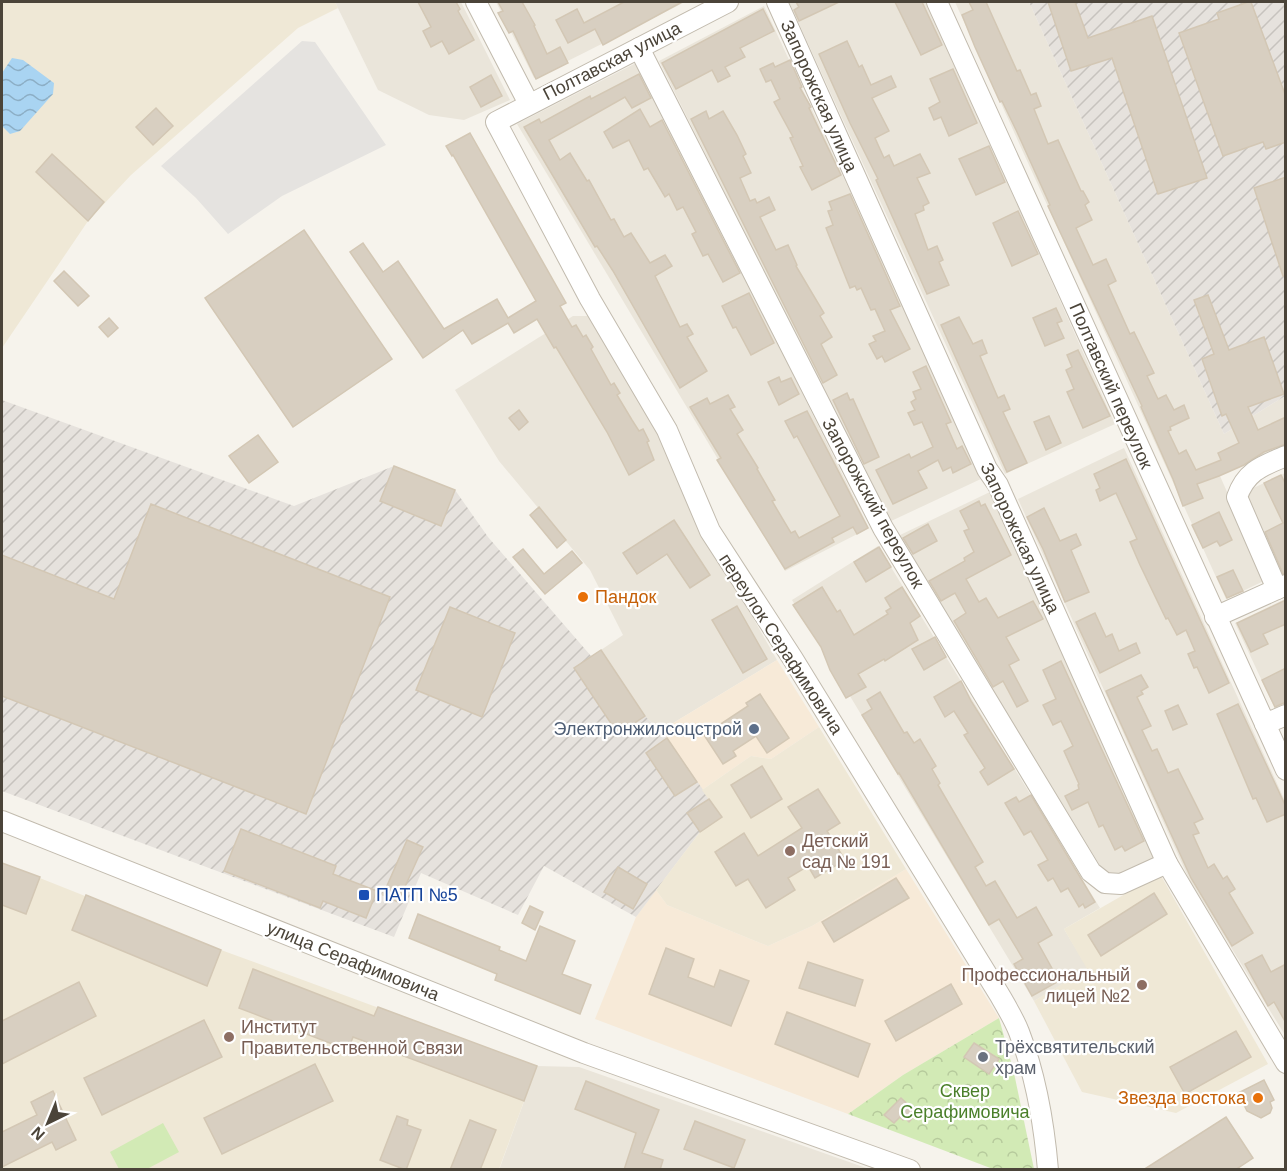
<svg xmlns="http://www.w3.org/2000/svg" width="1287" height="1171" font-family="Helvetica,sans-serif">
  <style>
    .residential { fill: #eae5da }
    .commercial { fill: #f7ead8 }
    .industrial { fill: url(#industrial-furrows) }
    .education { fill: #efe8d6 }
    .park { fill: url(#park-crowns) }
    .pitch { fill: #d2eab5 }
    .parking { fill: #e5e3e0 }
    .water { fill: url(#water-waves) }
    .building { fill: #d8cfc1; stroke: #d3c7b4; stroke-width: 1.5 }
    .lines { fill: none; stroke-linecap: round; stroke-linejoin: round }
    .minor-casing { stroke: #c2bbae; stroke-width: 22 }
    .minor { stroke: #fff; stroke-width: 20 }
    .food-dot { fill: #e8710a; stroke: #fff; stroke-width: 2 }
    .service-dot { fill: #5c6f8a; stroke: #fff; stroke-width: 2 }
    .education-dot { fill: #8d6e63; stroke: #fff; stroke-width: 2 }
    .transit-dot { fill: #1a4fb4; stroke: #fff; stroke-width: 2 }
    .worship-dot { fill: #6b7280; stroke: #fff; stroke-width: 2 }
    .labels { text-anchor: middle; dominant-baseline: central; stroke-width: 4.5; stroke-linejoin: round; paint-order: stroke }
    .street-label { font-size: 18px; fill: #4b4439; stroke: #fff }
    .food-label { font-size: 18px; fill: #c56008; stroke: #fff; text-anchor: start }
    .service-label { font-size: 18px; fill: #4e5e75; stroke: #fff; text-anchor: end }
    .education-label { font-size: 18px; fill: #785e54; stroke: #fff; text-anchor: start }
    .transit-label { font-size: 18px; fill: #164399; stroke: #fff; text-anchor: start }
    .worship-label { font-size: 18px; fill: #5b616d; stroke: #fff; text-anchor: start }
    .park-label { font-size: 18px; fill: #4a7f2a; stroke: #fff }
  </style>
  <defs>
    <pattern id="industrial-furrows" width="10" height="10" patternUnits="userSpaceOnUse" patternTransform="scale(1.5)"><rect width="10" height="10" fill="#e6e2dd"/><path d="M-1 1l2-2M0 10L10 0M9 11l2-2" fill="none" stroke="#c7c3be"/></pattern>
    <pattern id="park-crowns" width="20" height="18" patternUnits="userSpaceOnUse" patternTransform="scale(1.5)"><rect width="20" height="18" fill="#d2eab5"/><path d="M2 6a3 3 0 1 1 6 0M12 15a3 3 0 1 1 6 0" fill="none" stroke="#b6ca9c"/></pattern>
    <pattern id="water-waves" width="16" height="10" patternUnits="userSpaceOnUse" patternTransform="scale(1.5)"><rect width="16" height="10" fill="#a9d4f2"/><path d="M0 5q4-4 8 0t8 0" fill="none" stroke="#8caec5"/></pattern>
  </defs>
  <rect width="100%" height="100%" fill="#f6f3ec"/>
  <g class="residential">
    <polygon points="335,2 461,2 510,100 464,120 429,115 378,90"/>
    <polygon points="496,2 685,2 534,78"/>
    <polygon points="789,2 927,2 1115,424 1005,474"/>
    <polygon points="955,2 1029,2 1224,434 1285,396 1285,446 1220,476 1266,580 1226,599"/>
    <polygon points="764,6 983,478 889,522 659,61"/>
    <polygon points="638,62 869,528 785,571 517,124"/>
    <polygon points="573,316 591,316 664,440 691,510 777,660 660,731 645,716 601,650 623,635 590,570 499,461 455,390"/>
    <polygon points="1124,448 1285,801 1285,1035 1189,879 1018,499"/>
    <polygon points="1285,473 1285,575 1279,578 1243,493"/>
    <polygon points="992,491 1160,858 1109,880 898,536"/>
    <polygon points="878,546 1100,908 1064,929 1088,969 1034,1001 792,600"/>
    <polygon points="1285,599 1285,704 1275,709 1235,623"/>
    <polygon points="537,1066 579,1067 869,1169 499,1170"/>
  </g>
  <g class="commercial">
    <polygon points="777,660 819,727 771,759 751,756 702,790 667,738 660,731"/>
    <polygon points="906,869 999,1018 903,1075 848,1114 595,1019 636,917 656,890 667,905 768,946 812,926"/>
  </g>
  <g class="industrial">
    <polygon points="1029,2 1285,2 1285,396 1224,434"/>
    <polygon points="2,400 294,506 394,466 455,490 488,537 591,656 601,650 645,716 667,738 722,817 700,832 636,917 544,866 518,915 421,873 394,937 2,791"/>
  </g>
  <g class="education">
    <polygon points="2,2 335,2 338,8 298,28 131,175 88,221 2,348"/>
    <polygon points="819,727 906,869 812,926 768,946 667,905 656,890 700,832 721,817 702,790 751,756 771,759"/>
    <polygon points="2,863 221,950 537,1066 499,1169 2,1169"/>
    <polygon points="1160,874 1268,1064 1176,1113 1082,1092 1034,1001 1087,969 1064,929"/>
  </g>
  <polygon class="park" points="999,1018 1014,1073 1034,1169 993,1169 848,1114 903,1075"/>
  <polygon class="pitch" points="163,1123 179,1152 147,1169 119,1169 110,1152"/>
  <polygon class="parking" points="302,41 315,42 386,145 282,196 228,234 196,198 161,166"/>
  <polygon class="water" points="12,58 23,60 54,83 53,94 20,131 10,134 2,126 2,73"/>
  <g class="building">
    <polygon points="418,2 456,2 460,9 458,11 474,40 449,54 442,41 431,47 423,31 431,27"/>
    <polygon points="498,2 522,2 535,25 534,26 547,54 560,47 568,63 536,79 513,31 509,33 498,13 503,11"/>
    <polygon points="624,2 682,2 603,45 595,29 568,43 556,20 577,9 584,23"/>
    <polygon points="796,2 839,2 799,21 794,10 799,7"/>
    <polygon points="895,2 922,2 942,45 921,55"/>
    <polygon points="969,2 986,2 1017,71 1020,70 1031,95 1036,93 1041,106 1034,109 1048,144 1058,140 1081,191 1083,191 1089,202 1085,205 1092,220 1076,228 1093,265 1106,259 1116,281 1108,285 1130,334 1134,332 1154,373 1147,376 1158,399 1166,395 1174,410 1184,405 1189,418 1170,427 1171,430 1168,431 1179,454 1186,450 1196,470 1221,460 1218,453 1239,443 1226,414 1222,416 1202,359 1214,354 1194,300 1208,295 1229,350 1264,337 1284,394 1248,407 1258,430 1286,417 1286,444 1264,452 1244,465 1219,476 1197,484 1203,498 1183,506 1173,479 1141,407 1142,406 1061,234 1048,206 1050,205 1017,132 1002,101 1000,102 975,47 962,15 973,10"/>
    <polygon points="1048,2 1075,2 1088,38 1152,16 1207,178 1158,194 1112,58 1071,71"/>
    <polygon points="1248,2 1251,2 1286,97 1286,142 1266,149 1263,142 1223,156 1179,33 1219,19 1217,13"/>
    <polygon points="763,9 774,31 740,48 745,57 725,67 730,76 718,82 712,70 676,89 662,63"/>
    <polygon points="847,41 859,67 862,65 871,85 891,76 896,87 872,98 889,131 875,138 884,158 889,155 894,166 920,154 930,173 917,178 929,203 923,206 924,210 915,214 928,250 937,246 943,260 939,262 949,285 927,294 876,180 878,179 850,123 819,54"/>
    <polygon points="790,60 802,87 800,88 811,107 809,108 841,175 812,190 800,167 803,166 790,138 793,137 774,102 780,99 771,80 766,82 760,69 773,63 775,67"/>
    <polygon points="953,69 977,123 949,136 941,117 934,120 929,108 940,102 930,79"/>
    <polygon points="639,74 651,98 632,108 625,97 549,140 560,160 570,153 587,181 589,180 611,220 614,219 624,237 631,233 650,263 665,255 672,266 655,276 680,327 687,324 693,334 687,337 707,371 680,388 613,271 597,246 595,247 524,127 539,119 541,123 590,96 591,99"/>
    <polygon points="491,75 502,96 481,107 470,87"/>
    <polygon points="156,108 173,126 153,145 136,127"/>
    <polygon points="640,109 650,127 662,120 740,273 723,282 708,254 703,256 692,234 696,232 683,207 677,210 669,194 665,197 648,168 644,170 629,140 613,148 604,132"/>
    <polygon points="706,111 709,119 723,111 737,135 746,154 743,156 751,173 740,178 750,201 755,199 757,203 769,197 775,210 760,217 776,250 788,245 797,265 796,266 824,313 820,316 832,337 821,344 837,375 823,383 691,119"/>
    <polygon points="470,133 566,303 560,306 572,327 576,325 583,337 586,335 593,347 591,349 611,385 614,383 620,393 617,395 632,420 639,431 643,429 649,441 647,442 654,460 629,475 607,432 556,347 554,348 537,319 514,333 508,323 472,344 463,330 423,358 350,252 363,243 383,272 398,261 444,329 497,299 508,318 536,301 453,155 452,156 446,146"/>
    <polygon points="989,146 1005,182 976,195 959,159"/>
    <polygon points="52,154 104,202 88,221 36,172"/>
    <polygon points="1286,177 1286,275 1283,276 1254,188"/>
    <polygon points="850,194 900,306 890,310 910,349 885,362 882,356 877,359 869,344 876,341 873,336 885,331 875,309 871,310 861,288 857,290 855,286 850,288 826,228 833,225 828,211 832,210 829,202"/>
    <polygon points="1018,211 1038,254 1012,266 993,223"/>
    <polygon points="304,230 392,359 293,427 205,298"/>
    <polygon points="64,271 89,296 78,306 54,281"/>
    <polygon points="749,293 774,343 751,355 736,327 733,328 722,306"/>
    <polygon points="1056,308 1062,321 1057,323 1064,338 1045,346 1033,318"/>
    <polygon points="959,317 973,344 982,340 987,353 980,356 998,398 1004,395 1010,409 1003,412 1027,463 1007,472 941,325"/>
    <polygon points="109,318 118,328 108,337 99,327"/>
    <polygon points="1078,350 1110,416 1083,428 1067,392 1074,389 1066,370 1072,367 1067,355"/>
    <polygon points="926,366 951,422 946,424 957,449 962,446 971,464 953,473 951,467 943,471 938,460 918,471 927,488 893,504 876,470 909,454 911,458 933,447 922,422 914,425 908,413 915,410 911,402 916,399 913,392 921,389 913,372"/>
    <polygon points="779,377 781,382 791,378 799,394 779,405 768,382"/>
    <polygon points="847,393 850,400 853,399 879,457 864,464 833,400"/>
    <polygon points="728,395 735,407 730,409 743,430 737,434 758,468 757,469 775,500 772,501 791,533 795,531 799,538 840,516 797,436 794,438 785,421 807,411 868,528 857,534 853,527 832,538 834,542 785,569 717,460 721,458 690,407 707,398 710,404"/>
    <polygon points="519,410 528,422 519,430 509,418"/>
    <polygon points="1049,416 1061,443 1046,450 1034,422"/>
    <polygon points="258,435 278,462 249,483 229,456"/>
    <polygon points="1126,459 1229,683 1209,693 1197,667 1194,668 1188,654 1195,651 1186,630 1177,635 1168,618 1166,619 1140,565 1130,542 1137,539 1116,493 1100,501 1096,490 1100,488 1094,474"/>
    <polygon points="394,466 455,490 441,526 380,501"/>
    <polygon points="1281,475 1286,485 1286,573 1283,574 1265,532 1283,523 1264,483"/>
    <polygon points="979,501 981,506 985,504 1011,555 966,579 979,602 986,598 998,618 1033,601 1043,619 1006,637 1019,660 1009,665 1028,701 1017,707 1003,681 993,687 954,621 966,613 955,593 941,601 929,581 965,561 964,558 974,552 964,531 969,529 960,511"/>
    <polygon points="151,504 390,597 306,814 2,696 2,555 114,599"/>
    <polygon points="539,507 566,540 557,548 530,515"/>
    <polygon points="1044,508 1060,541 1076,534 1081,545 1071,550 1089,592 1065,602 1043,549 1027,517"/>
    <polygon points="1219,512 1232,540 1220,546 1217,541 1203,548 1192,525"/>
    <polygon points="674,520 710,575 690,588 667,554 637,574 623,553"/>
    <polygon points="928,524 937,541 913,554 903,538"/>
    <polygon points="879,547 891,567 866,582 854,562"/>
    <polygon points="523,549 544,574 572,551 582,563 545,594 513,557"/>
    <polygon points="1233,570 1243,591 1227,598 1217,577"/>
    <polygon points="822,587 837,612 840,610 854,635 888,614 886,611 891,608 885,598 902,587 920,616 910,623 918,640 885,661 884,659 858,674 866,687 846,698 830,670 821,647 793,605"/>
    <polygon points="1286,600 1286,624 1263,634 1268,644 1251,652 1237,623"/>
    <polygon points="737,606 767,659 743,673 712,620"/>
    <polygon points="450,607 515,633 482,717 416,690"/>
    <polygon points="1095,613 1106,637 1112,634 1119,651 1136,643 1140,653 1100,673 1076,622"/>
    <polygon points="935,637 946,657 924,670 912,649"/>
    <polygon points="601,650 645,716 618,734 574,668"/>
    <polygon points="1061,661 1144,841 1125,851 1122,846 1115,850 1103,825 1099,827 1088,802 1072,810 1065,796 1079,789 1078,785 1079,784 1064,751 1073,746 1061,721 1053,725 1043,705 1056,699 1043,670"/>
    <polygon points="1286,668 1286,702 1275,707 1262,680"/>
    <polygon points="1141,675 1148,687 1141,691 1143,694 1137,697 1151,726 1142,730 1152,751 1157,749 1168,773 1178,769 1203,819 1194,823 1199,833 1193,835 1208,868 1214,864 1223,879 1227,876 1235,889 1229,893 1253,933 1232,946 1191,878 1106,691"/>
    <polygon points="961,681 971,701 1014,769 988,785 980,772 985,768 964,735 968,733 954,711 945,717 934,697"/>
    <polygon points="880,692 904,733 907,732 914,743 920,739 936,766 932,769 940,783 938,785 983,862 975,867 986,886 995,881 1017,918 1036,907 1052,935 1038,943 1059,981 1032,996 1014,964 1023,959 999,919 989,925 899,773 898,774 862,715 872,709 867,700"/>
    <polygon points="760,694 789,738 767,753 756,736 733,751 736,756 723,764 704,735 748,706 746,703"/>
    <polygon points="1238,704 1286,807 1286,814 1267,822 1256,798 1253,799 1217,714"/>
    <polygon points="1178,705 1187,724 1173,730 1165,711"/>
    <polygon points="667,738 697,782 675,796 646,753"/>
    <polygon points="762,766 782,799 751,818 731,785"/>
    <polygon points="818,789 840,823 827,831 845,860 815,878 808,866 788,878 795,890 766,908 748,879 736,886 715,852 744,833 758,856 802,828 788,807"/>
    <polygon points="1031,795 1095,902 1085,908 1083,904 1079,907 1068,888 1061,892 1053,878 1048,881 1038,865 1048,860 1031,831 1024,835 1005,803 1016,797 1019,802"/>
    <polygon points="709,799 722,817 700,832 687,813"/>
    <polygon points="241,829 336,866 333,874 377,891 366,918 323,901 320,908 224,871"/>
    <polygon points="407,840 423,847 398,902 383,895"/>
    <polygon points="2,863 40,877 26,914 2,905"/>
    <polygon points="618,867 647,884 633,909 604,892"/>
    <polygon points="896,878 909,898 834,942 822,922"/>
    <polygon points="1154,893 1167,914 1101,956 1088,935"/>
    <polygon points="86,895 221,950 207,986 72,930"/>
    <polygon points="530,906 543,912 535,930 522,923"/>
    <polygon points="418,914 500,947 499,950 526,961 540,926 575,941 562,974 591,985 580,1014 495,980 497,974 409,938"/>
    <polygon points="666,948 694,959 688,977 714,987 720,970 749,981 731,1026 649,994"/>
    <polygon points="1262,955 1271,972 1286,964 1286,1023 1274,1002 1268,1006 1245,964"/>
    <polygon points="808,962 863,980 855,1006 799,988"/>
    <polygon points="253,969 374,1016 378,1007 537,1066 524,1101 353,1037 348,1050 239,1008"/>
    <polygon points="79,982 96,1016 2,1064 2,1021"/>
    <polygon points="951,984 962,1004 896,1041 885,1021"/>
    <polygon points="787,1012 870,1044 858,1077 775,1044"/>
    <polygon points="204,1020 222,1057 102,1115 84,1078"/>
    <polygon points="1236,1031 1251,1057 1185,1094 1170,1067"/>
    <polygon points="974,1043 999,1059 989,1074 964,1057"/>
    <polygon points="315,1064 333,1101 222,1154 204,1118"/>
    <polygon points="1264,1080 1274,1100 1270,1102 1272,1108 1270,1113 1261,1118 1247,1111 1238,1093"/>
    <polygon points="586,1081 659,1110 642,1153 663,1160 660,1170 624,1170 636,1133 575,1109"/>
    <polygon points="53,1091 76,1140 56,1150 52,1142 2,1167 2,1132 37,1115 31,1102"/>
    <polygon points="901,1098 917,1113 909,1122 905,1118 903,1120 900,1117 894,1123 884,1115"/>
    <polygon points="397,1116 408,1120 407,1125 421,1130 406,1170 380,1160"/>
    <polygon points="1226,1117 1253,1158 1235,1170 1143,1170"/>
    <polygon points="470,1120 496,1130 480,1170 450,1170"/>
    <polygon points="695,1121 745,1140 734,1168 684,1149"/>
  </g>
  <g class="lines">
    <g class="minor-casing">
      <g id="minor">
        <polyline points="476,2 529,104"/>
        <path d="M728,2l-232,120 94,177 77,131 43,101 83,128 206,335c7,12 15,25 20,38 17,44 25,91 29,138"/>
        <polyline points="777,2 987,469 998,485 1167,863 1286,1063"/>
        <polyline points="937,2 1286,770"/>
        <polyline points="639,48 883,528 1091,872 1105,883 1121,884 1167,863"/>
        <path d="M1277,589l-40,-92c9,-26 25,-31 49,-41"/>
        <polyline points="1215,617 1286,585"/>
        <polyline points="1265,724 1286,715"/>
        <polyline points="2,821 584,1053 910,1170"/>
      </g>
    </g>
    <use href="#minor" class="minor"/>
  </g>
  <g class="food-dot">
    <circle cx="583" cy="597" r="6"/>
    <circle cx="1258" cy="1098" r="6"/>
  </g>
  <circle class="service-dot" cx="754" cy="729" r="6"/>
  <g class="education-dot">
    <circle cx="790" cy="851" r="6"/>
    <circle cx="1142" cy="985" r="6"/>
    <circle cx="229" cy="1037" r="6"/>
  </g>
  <rect class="transit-dot" x="358" y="889" width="12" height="12" rx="3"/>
  <circle class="worship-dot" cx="983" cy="1057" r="6"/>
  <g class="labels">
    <g class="street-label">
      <text transform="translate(612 61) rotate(-27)">Полтавская улица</text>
      <text transform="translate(819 96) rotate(66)">Запорожская улица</text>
      <text transform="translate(1111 386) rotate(66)">Полтавский переулок</text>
      <text transform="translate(873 503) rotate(61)">Запорожский переулок</text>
      <text transform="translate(1020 538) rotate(65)">Запорожская улица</text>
      <text transform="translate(781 644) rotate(57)">переулок Серафимовича</text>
      <text transform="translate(353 961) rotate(22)">улица Серафимовича</text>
    </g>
    <g class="food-label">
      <text x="595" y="597">Пандок</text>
      <text x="1246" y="1098" text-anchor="end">Звезда востока</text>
    </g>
    <g class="service-label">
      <text x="742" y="729">Электронжилсоцстрой</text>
    </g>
    <g class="education-label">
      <text x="802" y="841">Детский<tspan x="802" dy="21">сад № 191</tspan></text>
      <text x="1130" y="975" text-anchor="end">Профессиональный<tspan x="1130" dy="21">лицей №2</tspan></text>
      <text x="241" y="1027">Институт<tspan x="241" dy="21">Правительственной Связи</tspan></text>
    </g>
    <g class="transit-label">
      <text x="376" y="895">ПАТП №5</text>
    </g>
    <g class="worship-label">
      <text x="995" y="1047">Трёхсвятительский<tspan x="995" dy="21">храм</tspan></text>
    </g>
    <g class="park-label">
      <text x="965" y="1091">Сквер<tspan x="965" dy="21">Серафимовича</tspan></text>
    </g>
  </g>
  <rect width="1287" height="1171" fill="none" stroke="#4b4439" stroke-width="6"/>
  <g transform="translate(48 1123) rotate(223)" stroke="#ffffff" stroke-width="4.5" paint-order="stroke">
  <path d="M0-4.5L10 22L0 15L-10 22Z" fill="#4b4439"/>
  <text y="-9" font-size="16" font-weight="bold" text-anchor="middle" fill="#4b4439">N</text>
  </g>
</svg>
